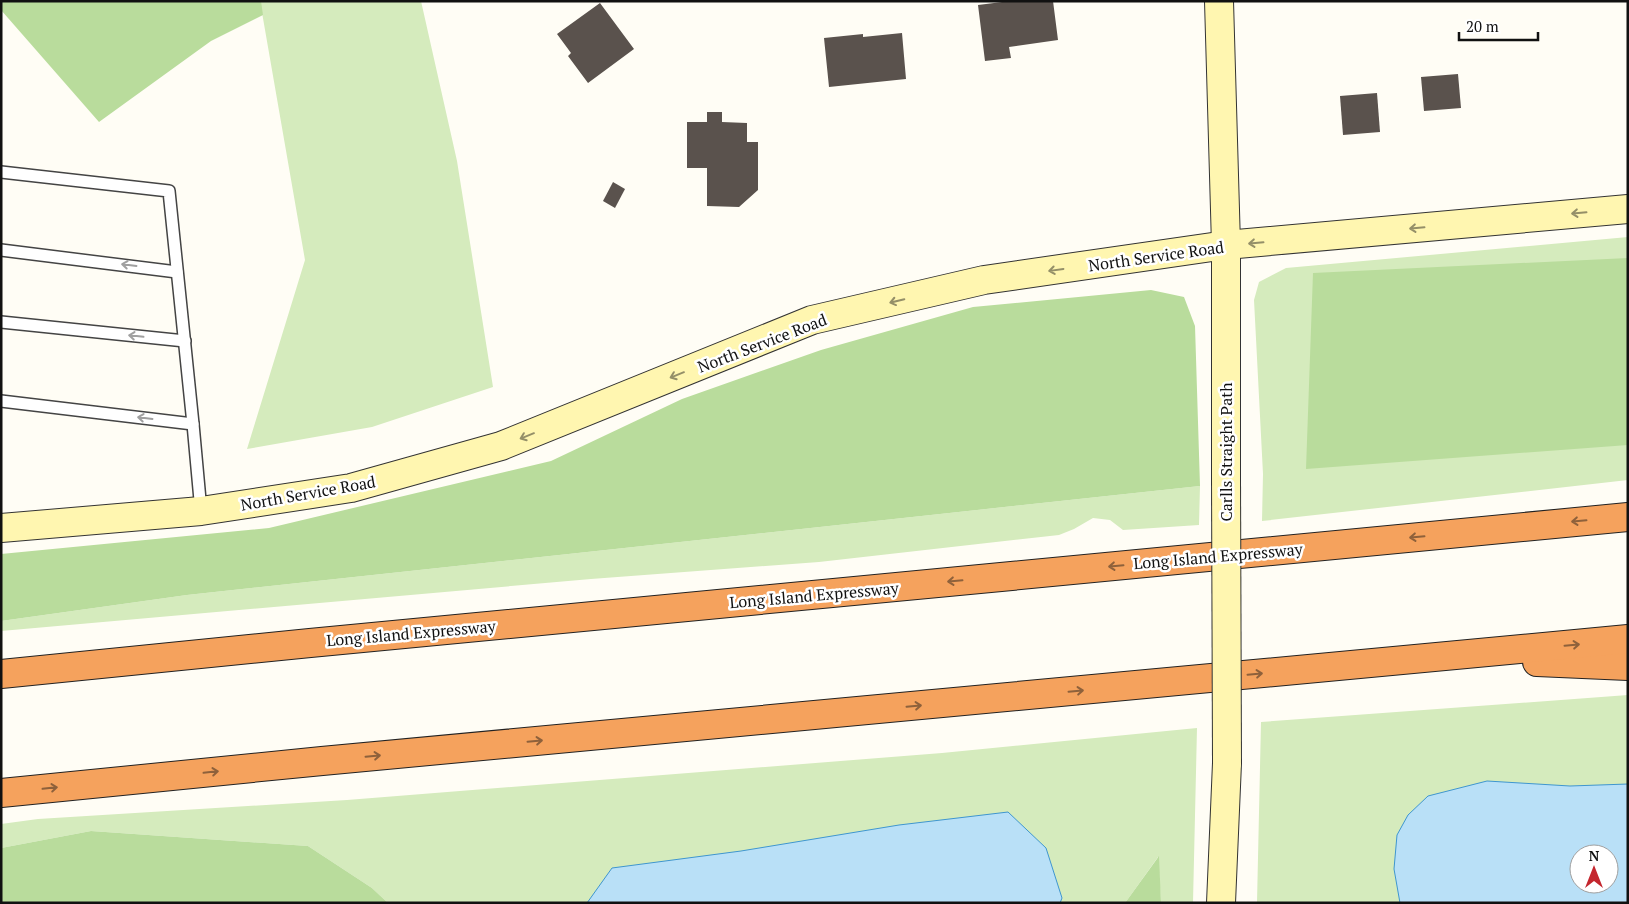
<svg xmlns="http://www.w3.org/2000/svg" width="1629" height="904" font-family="'PT Serif',serif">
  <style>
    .green { fill: #d5ebbd; fill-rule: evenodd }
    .forest { fill: #b9dc9c }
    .water { fill: #b9e0f7; stroke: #3f96cf; fill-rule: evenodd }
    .building { fill: #5a524d }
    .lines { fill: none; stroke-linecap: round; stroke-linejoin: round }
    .lane-casing { stroke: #444; stroke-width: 14 }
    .secondary-casing { stroke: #333; stroke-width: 30 }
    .highway-casing { stroke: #222; stroke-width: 30 }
    .lane { stroke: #fff; stroke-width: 11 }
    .secondary { stroke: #fff6b0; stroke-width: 28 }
    .highway { stroke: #f5a25d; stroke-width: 28 }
    .secondary-bridge-casing { stroke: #333; stroke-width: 30; stroke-linecap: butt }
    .secondary-bridge { stroke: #fff6b0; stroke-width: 28 }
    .oneway { stroke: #948f68 }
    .oneway2 { stroke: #a0a0a0 }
    .oneway3 { stroke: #8e613b }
    .labels { text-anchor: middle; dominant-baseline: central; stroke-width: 5; stroke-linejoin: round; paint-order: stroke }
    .street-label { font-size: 16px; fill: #111; stroke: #fff }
  </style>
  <rect width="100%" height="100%" fill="#fffdf5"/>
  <g class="green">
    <polygon points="260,1 421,1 457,161 493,387 372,427 247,449 305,260"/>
    <polygon points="1628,237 1628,480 1262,521 1263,474 1254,300 1259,282 1286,268"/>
    <polygon points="1200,486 1199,525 1123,530 1110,520 1093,518 1074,529 1059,535 819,562 591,579 1,631 1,621 187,595"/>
    <path d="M1628,695v208h-371l4,-181zM1579,854h30v30h-30z"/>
    <polygon points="1197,728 1193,903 1161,903 1158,857 1125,903 388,903 372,888 308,846 91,831 1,848 1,824 38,819 347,800 942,753"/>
  </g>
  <g class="forest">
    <polygon points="1,1 261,1 263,15 211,41 99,122 1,10"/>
    <polygon points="1628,258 1628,445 1306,469 1313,273"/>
    <polygon points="1151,290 1184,297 1195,326 1200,486 187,595 1,621 1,554 269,528 551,461 682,399 821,350 973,307"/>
    <polygon points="91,831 308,846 372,888 388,903 1,903 1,848"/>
    <polygon points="1159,856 1161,903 1125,903"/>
  </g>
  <g class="water">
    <path d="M1487,781l83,5 58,-2v119h-228l-6,-34 3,-34 11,-20 20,-19zM1579,854h30v30h-30z"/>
    <polygon points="1008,812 1046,848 1062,898 1060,903 587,903 612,868 741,851 899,825"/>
  </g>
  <g class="building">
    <polygon points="1010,1 1053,1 1058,40 1009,47 1011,58 985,61 978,5"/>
    <polygon points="600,3 634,49 588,83 568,56 571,53 557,34"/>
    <polygon points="902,33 906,79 829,87 824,38 863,34 863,37"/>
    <polygon points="1458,74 1461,108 1424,111 1421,77"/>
    <polygon points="1377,93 1380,132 1343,135 1340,96"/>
    <polygon points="707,112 722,112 722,122 747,123 747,142 758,142 758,190 739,207 707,206 707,168 687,168 687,122 707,122"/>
    <polygon points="613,182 625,189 615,208 603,201"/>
  </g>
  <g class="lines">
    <g class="lane-casing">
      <g id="lane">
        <polyline points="1,172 169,191 193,424 201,511"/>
        <polyline points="1,250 177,272"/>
        <polyline points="1,322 185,341"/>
        <polyline points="1,401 193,424"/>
      </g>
    </g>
    <g class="secondary-casing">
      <g id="secondary">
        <polyline points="1219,1 1226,245 1226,476"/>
        <polyline points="1,528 201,511 351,488 501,446 812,320 984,280 1226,245 1628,209"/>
        <polyline points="1221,903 1227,763"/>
      </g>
    </g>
    <g class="highway-casing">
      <g id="highway">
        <polyline points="1537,662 1628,666"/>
        <polyline points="1,674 310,643 1628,517"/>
        <polyline points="1,793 322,761 1628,639"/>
      </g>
    </g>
    <use href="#lane" class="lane"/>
    <use href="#secondary" class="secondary"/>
    <use href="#highway" class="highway"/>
    <g class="secondary-bridge-casing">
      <polyline id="secondary-bridge" points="1226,476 1227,763"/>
    </g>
    <use href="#secondary-bridge" class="secondary-bridge"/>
  </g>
  <defs><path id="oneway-shaft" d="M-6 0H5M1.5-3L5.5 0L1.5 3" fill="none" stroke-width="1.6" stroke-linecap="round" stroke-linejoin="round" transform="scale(1.25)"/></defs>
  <g class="oneway">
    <use href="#oneway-shaft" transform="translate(1579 213) rotate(175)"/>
    <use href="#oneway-shaft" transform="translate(1417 228) rotate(175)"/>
    <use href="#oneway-shaft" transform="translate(1256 243) rotate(175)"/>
    <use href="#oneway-shaft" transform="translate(1056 270) rotate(172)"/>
    <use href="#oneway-shaft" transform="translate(897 301) rotate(167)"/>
    <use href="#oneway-shaft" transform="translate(677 375) rotate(158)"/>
    <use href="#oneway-shaft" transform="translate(527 436) rotate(158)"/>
  </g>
  <g class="oneway2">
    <use href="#oneway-shaft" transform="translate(129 265) rotate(-173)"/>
    <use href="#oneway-shaft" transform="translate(136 336) rotate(-174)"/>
    <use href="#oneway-shaft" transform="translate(145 418) rotate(-173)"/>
  </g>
  <g class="oneway3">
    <use href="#oneway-shaft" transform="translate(1579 521) rotate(175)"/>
    <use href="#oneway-shaft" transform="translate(1417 537) rotate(175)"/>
    <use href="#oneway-shaft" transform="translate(1116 566) rotate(175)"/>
    <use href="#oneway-shaft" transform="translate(955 581) rotate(175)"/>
    <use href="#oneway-shaft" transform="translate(1572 645) rotate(-5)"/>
    <use href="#oneway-shaft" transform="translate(1255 674) rotate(-5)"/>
    <use href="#oneway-shaft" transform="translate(1076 691) rotate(-5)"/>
    <use href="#oneway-shaft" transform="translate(914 706) rotate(-5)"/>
    <use href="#oneway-shaft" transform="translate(535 741) rotate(-5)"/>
    <use href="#oneway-shaft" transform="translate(373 756) rotate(-5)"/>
    <use href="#oneway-shaft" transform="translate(211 772) rotate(-6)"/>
    <use href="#oneway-shaft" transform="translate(50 788) rotate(-6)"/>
  </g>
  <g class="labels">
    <g class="street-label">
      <text transform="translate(1156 256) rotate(-8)">North Service Road</text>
      <text transform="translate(762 343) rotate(-21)">North Service Road</text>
      <text transform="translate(1226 452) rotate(-90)">Carlls Straight Path</text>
      <text transform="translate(308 493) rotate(-10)">North Service Road</text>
      <text transform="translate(1218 556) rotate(-5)">Long Island Expressway</text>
      <text transform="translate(814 595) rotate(-5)">Long Island Expressway</text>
      <text transform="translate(411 633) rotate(-5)">Long Island Expressway</text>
    </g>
  </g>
  <rect width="1629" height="904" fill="none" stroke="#111111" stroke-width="5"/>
  <g transform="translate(1594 869)"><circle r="24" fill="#ffffff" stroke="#a0a0a0"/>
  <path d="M0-4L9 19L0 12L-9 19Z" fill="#c4262e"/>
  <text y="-8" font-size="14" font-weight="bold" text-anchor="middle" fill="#111111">N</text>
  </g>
  <path d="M1459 32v8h79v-8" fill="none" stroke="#111111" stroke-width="2.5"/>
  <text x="1466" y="32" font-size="15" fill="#111111" stroke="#ffffff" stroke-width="4" paint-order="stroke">20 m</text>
</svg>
